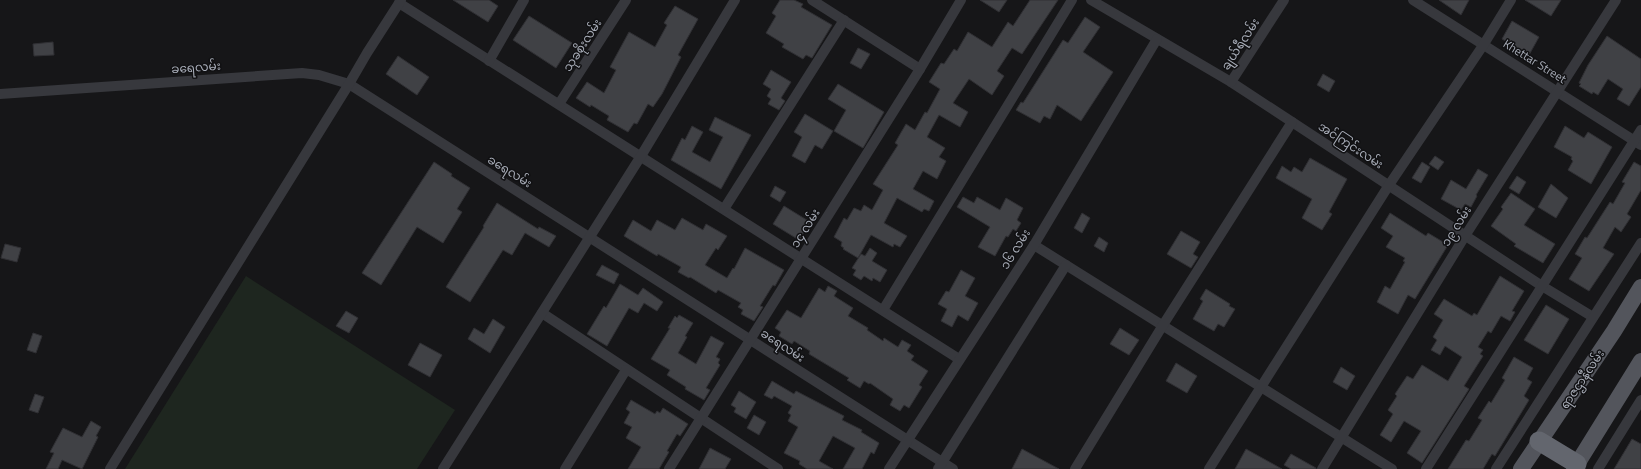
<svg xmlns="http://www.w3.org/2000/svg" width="1641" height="469" font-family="'Titillium Web','Noto Sans Myanmar',sans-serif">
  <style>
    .green { fill: #1e261f }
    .building { fill: #404145; stroke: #303034 }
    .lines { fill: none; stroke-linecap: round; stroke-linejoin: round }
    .street { stroke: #37383d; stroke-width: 10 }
    .primary { stroke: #53555c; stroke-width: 16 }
    .highway { stroke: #63666e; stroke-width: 19 }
    .labels { text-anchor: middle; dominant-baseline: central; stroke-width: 3; stroke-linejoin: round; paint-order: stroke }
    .street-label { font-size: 12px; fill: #a8adb8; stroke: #111113 }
  </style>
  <rect width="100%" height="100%" fill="#161618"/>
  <polygon class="green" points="246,276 455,410 417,469 125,469"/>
  <g class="building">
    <polygon points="453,0 489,0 498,6 488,22"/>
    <polygon points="780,0 794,0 803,4 801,7 832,25 812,58 806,55 803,59 782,47 784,44 766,33 776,16 772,13"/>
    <polygon points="980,0 1007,0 999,12"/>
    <polygon points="1030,0 1058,0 1022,54 1012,48 997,71 1004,76 992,95 969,79 953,103 968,112 960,127 939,115 927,137 945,148 939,157 946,161 937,179 923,171 913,189 934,201 929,211 924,209 922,212 897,198 884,223 907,236 900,247 894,244 893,247 871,235 858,258 843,249 844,248 841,246 842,242 834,237 844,218 847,220 854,208 861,211 864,205 872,210 883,190 873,184 898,145 895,143 906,124 915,130 925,112 927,113 940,89 929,82 941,63 944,64 954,49 957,51 968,32 992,47 1008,22 1013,26"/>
    <polygon points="1439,0 1469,0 1461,15"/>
    <polygon points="1525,0 1561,0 1551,16"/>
    <polygon points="675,6 698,19 678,55 681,57 662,94 653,107 648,104 637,124 634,123 628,132 607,120 609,116 591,105 590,107 576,98 587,82 604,93 616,70 610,67 629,32 655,47 667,25 664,23"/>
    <polygon points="529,16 572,43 556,68 513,40"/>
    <polygon points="1085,17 1100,27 1083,52 1113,72 1081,121 1057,105 1050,119 1044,116 1040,123 1016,110 1021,102 1023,103 1063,40 1068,43"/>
    <polygon points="1512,21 1539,37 1529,55 1502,39"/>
    <polygon points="1607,36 1641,59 1641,87 1629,106 1617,99 1623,89 1608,79 1598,95 1593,92 1592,94 1579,86 1581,84 1579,83 1588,65"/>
    <polygon points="53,42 54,55 34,56 33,44"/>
    <polygon points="858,48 870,54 861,69 850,63"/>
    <polygon points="398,56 429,77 417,95 386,74"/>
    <polygon points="771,70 791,82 781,98 785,101 779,110 768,104 771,99 767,96 771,89 763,84"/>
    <polygon points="1323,74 1335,81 1329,92 1317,85"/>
    <polygon points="838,84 884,112 863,148 834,131 846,110 828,99"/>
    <polygon points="805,114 833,131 822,149 815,145 805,163 792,156 802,137 794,132"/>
    <polygon points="715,117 751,135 721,189 671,160 682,138 685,140 692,126 703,132 692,152 710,162 723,137 709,130"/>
    <polygon points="1565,126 1584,138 1588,132 1612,147 1591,184 1568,170 1573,161 1571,159 1572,157 1554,147"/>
    <polygon points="1435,156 1444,162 1438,170 1429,164"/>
    <polygon points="1310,158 1347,179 1329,212 1332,214 1322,230 1302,218 1312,199 1276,178 1282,166 1291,172 1294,167 1302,172"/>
    <polygon points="434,162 452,174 451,176 470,188 457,209 462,212 443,243 417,227 381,285 362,273"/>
    <polygon points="1422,162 1430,167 1421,183 1412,178"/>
    <polygon points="1634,162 1641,166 1641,190 1627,214 1631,217 1621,232 1615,227 1603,248 1614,254 1589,291 1569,279 1582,258 1575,254 1585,237 1587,238 1610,202 1613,204 1625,183 1622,182"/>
    <polygon points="1478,169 1488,175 1476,195 1477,196 1471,207 1465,204 1461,210 1441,199 1451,180 1466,189"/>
    <polygon points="1517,176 1526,182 1519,194 1509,188"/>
    <polygon points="1551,184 1568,198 1556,218 1538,207"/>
    <polygon points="775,186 786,192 780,202 770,196"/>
    <polygon points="1511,193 1535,209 1524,225 1555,244 1543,263 1514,246 1516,244 1491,226 1503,209 1501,207"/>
    <polygon points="963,197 974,203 977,197 1000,210 1006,198 1023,208 1017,220 1021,223 1016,231 1013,229 1008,237 1006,236 995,256 978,247 990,227 957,207"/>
    <polygon points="497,203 538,229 539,227 556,236 549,247 525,233 512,255 503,250 470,302 446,287 484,227 483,226"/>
    <polygon points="784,206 810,222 799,240 773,224"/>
    <polygon points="1082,213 1090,218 1082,233 1074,228"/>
    <polygon points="1390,213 1426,236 1428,233 1448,245 1415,299 1408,295 1398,314 1377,302 1385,286 1390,289 1405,262 1403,261 1405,258 1386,247 1393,236 1381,228"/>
    <polygon points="682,218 703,230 706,224 727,236 718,250 716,248 705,265 727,278 733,268 734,269 745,248 784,270 775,286 773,285 760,306 763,307 754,321 741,314 743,310 738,307 741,303 718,290 716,293 690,277 689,278 678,272 681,267 658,254 657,256 624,236 633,220 651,231 657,220 675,230"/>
    <polygon points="1181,231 1200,242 1193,254 1198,257 1191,268 1167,254"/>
    <polygon points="1099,237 1108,243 1104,252 1094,246"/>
    <polygon points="5,244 21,248 17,262 1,258"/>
    <polygon points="870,248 877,253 872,261 887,270 880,282 873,278 872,281 864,276 861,280 853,275 856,270 852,268 861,254 865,256"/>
    <polygon points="602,265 619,274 614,284 596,275"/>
    <polygon points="961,270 975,278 965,296 978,303 968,321 958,315 952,327 941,321 947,309 938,304 946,291 949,292"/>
    <polygon points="1500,276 1524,291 1512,311 1515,312 1510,321 1501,316 1491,333 1488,331 1478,347 1483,350 1480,354 1483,356 1464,386 1469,389 1422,463 1407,453 1421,431 1404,421 1391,442 1380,435 1393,414 1388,410 1397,396 1395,394 1407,376 1413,379 1422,365 1448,381 1462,357 1445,346 1440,355 1431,350 1437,340 1433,337 1443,320 1434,314 1444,299 1472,316 1474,313 1477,315"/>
    <polygon points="620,284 638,295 643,288 663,302 657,311 644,303 638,313 629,308 607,346 587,334 604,306 606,308"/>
    <polygon points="828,286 837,291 834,296 853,308 848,316 868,328 867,330 883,341 884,338 898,347 902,340 911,345 907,351 914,356 911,360 928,371 919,385 922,387 909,408 904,405 900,411 890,405 893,399 870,383 869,384 864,381 860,388 847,380 849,378 809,354 810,351 794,341 792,344 779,336 781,332 775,328 787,310 801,318 819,288 825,292"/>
    <polygon points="1206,289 1230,304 1229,306 1235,309 1224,327 1218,324 1214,331 1193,319 1203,301 1200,299"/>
    <polygon points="1546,305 1569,319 1548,354 1524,340"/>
    <polygon points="346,311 358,318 349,333 336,326"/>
    <polygon points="679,315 693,323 685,336 687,337 678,353 696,364 711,336 724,343 716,357 720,359 718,363 720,365 706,388 710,390 704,400 685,389 686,387 667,375 670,370 651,359 670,328 668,328 675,316 677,318"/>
    <polygon points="493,319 505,327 490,353 468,339 474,328 484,334"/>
    <polygon points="1120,328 1139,340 1129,355 1110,344"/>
    <polygon points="33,333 42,336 36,353 27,350"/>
    <polygon points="420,343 442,355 430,377 408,365"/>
    <polygon points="1514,357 1533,368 1527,379 1532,382 1524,396 1529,400 1495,456 1492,454 1483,469 1448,469 1466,440 1469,441 1482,420 1478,418 1489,401 1491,403 1505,380 1502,378"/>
    <polygon points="1176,363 1197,376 1187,393 1166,381"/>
    <polygon points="1341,367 1355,376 1347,390 1333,382"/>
    <polygon points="772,381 794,394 796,391 844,416 842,420 862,430 861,432 879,443 874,454 871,452 862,469 843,469 855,448 833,436 819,461 833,469 807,469 799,464 800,461 784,453 798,427 788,421 791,415 788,413 792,406 774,396 772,399 764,395"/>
    <polygon points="739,391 756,402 746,419 734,412 736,408 731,405"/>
    <polygon points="35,394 44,397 38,413 29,410"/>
    <polygon points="631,400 655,414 657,411 660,413 663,408 688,424 680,436 677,434 667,451 669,452 659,469 628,469 641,447 626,438 632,427 624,423 630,412 626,409"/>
    <polygon points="754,415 766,422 759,435 747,428"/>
    <polygon points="91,421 101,427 96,436 98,437 82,469 62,460 58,469 46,469 54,453 50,452 63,428 82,437"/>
    <polygon points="1632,439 1641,444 1641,469 1614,469"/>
    <polygon points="710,448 731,459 725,469 699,469"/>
    <polygon points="1022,449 1059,469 1012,469"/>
    <polygon points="1246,449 1282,469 1235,469"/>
    <polygon points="1291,454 1316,468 1316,469 1291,469 1284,465"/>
  </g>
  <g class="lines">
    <g class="street">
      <polyline points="812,0 920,69"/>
      <polyline points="1091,0 1231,82 1542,286 1593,317"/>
      <polyline points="1413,0 1641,145"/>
      <polyline points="399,3 959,359"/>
      <polyline points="489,61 524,0"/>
      <polyline points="1231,82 1284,0"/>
      <polyline points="0,94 302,73 319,75 349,84 953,469"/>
      <polyline points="559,104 626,0"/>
      <polyline points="724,209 844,20"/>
      <polyline points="1034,245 1392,469"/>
      <polyline points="883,310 1072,0"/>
      <polyline points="542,313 778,469"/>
      <polyline points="110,469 349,84 367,53 401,0"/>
      <polyline points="443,469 641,156 735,0"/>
      <polyline points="565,469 626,370"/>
      <polyline points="669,469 920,69 961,0"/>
      <polyline points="889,469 1034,245 1157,39"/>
      <polyline points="938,469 1066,265"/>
      <polyline points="1075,469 1163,325 1292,122"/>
      <polyline points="1209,469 1389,185 1484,44 1511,0"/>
      <polyline points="1322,469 1465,236 1616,0"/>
      <polyline points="1426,469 1641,130"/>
      <polyline points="1496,469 1641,243"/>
      <polyline points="1598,469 1641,400"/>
    </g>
    <g class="primary">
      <polyline points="1521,469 1614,331 1641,287"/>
      <polyline points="1574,469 1641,361"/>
    </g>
    <polyline class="highway" points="1539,441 1577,464"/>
  </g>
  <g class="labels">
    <g class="street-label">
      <text transform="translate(1240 44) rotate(-57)">ချယ်ရီလမ်း</text>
      <text transform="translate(582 45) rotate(-57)">သုခစိုးလမ်း</text>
      <text transform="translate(1535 61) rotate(32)">Khettar Street</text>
      <text transform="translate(196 67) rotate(-4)">ခရေလမ်း</text>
      <text transform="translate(1351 145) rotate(33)">အင်ကြင်းလမ်း</text>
      <text transform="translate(510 171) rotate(32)">ခရေလမ်း</text>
      <text transform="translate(1456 226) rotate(-58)">၁၉ လမ်း</text>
      <text transform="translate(805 228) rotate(-58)">၁၄ လမ်း</text>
      <text transform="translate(1015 249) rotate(-58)">၁၆ လမ်း</text>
      <text transform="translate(783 345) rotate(33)">ခရေလမ်း</text>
      <text transform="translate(1582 379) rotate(-56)">ရာဇဌာနီလမ်း</text>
    </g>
  </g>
</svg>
